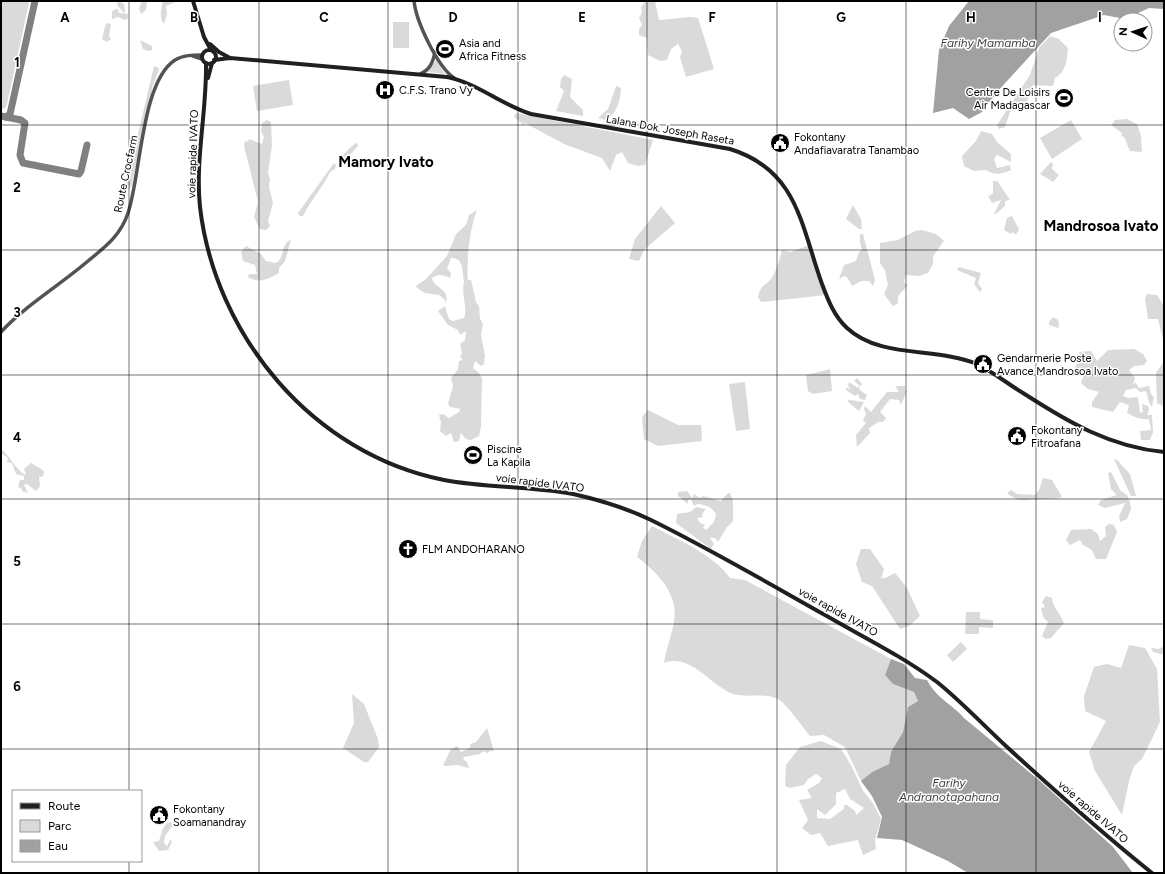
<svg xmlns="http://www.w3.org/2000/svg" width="1165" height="874" font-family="Figtree,sans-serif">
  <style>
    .green { fill: #dadada; fill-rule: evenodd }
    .water { fill: #a1a1a1 }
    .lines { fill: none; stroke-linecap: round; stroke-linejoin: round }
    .taxiway { stroke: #808080; stroke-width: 7 }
    .tertiary { stroke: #535353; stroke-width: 3.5 }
    .secondary { stroke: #202020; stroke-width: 4 }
    .grid { fill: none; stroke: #000; stroke-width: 1; stroke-opacity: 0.55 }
    .labels { text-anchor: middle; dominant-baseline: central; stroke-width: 3; stroke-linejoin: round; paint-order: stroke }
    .poi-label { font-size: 11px; fill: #000; stroke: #fff; text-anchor: start }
    .street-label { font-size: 11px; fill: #000; stroke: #fff }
    .water-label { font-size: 12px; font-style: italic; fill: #424242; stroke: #fff }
    .district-label { font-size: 15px; font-weight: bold; fill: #000; stroke: #fff }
    .grid-label { font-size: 13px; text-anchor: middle; font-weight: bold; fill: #000; stroke: #fff; stroke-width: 3; stroke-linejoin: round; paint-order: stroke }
  </style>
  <rect width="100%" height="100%" fill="#fff"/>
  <g class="green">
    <polygon points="1,1 29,1 29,3 7,104 6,107 1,110"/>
    <polygon points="118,1 124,4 125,12 124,13 117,5"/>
    <polygon points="142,1 147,1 146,10 141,14 139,8"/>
    <path d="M163,1h14l-11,5 1,8 -3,10c-5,-6 -3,-16 -1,-23z"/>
    <polygon points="646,1 655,1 659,20 690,17 698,18 714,69 686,77 680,57 682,51 678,44 671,49 667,60 660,61 648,55 647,38 639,35 639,29 642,25 639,18 642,13 641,7"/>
    <polygon points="116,9 118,9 119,13 128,14 128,18 125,20 118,17 112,19 112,11"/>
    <rect x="393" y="22" width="16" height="26"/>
    <polygon points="106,23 111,24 109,36 111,39 107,42 102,39"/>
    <path d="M1050,36l9,3 9,9c-1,12 -2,24 -13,30l-2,8 -20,-1 -6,17 -17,10 -5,15 -6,2 -2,-4 33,-50 9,-27z"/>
    <polygon points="140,40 152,46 152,50 148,51 143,49"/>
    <polygon points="436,60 445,74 428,72"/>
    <polygon points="154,66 159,68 159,70 153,85 132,185 130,189 125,190"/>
    <polygon points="564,75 572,79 570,97 583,110 583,116 556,111 564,91 560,87 561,79"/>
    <polygon points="289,80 293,105 257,111 253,86"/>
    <path d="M616,86l5,2c-1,14 -4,26 -16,32l-7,-2 10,-9z"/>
    <polygon points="516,113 648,139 653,140 645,165 638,166 628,163 622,152 616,155 610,171 602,158 564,144 525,123 524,125 514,117"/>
    <polygon points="1127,119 1137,124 1141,136 1142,152 1130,151 1124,137 1121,136 1122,133 1111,125 1115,120"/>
    <polygon points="267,120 271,122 272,145 268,173 270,179 269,187 273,203 268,221 270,226 266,230 260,229 254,217 258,202 244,146 245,141 248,142 249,139 262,144 264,137 261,132 262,123"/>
    <polygon points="1071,120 1082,139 1052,159 1040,138"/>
    <path d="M981,131l11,3 5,8 14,12v8l-14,-7 -3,4 3,9 13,-3 1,5c-10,4 -15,6 -25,0l-12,1 -10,-5 -2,-10 14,-15z"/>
    <polygon points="357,143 358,146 348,157 340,161 339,159 354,144"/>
    <polygon points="1051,162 1053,164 1052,169 1059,175 1053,182 1040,174"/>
    <path d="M334,163l2,2 -1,4 -5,3c-7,15 -19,28 -27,44h-3l-2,-3z"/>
    <polygon points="993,181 997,181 1010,200 1005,201 1005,206 996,214 994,214 1001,200 992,203 987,194 989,196 993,193"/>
    <polygon points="853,205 861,219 862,229 859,229 846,219"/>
    <polygon points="661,206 675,223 644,250 639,261 629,259 635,239"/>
    <path d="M477,210c-7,16 -11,52 -9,70h3l5,22 3,4 1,13 3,5 -2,11 4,21 -1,8 -3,2 -6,-5 -2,7 6,5 3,5 -1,48 -2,10 -8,4 -5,-1 -5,-6 -2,8 -5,1 -3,-9 -5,3 -6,-5 1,-9 -2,-7 4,-1 6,4 10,-6 1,-3 -10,-2 -2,-3 5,-18 -2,-8 7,-9 1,-8 4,-1 -3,-4 2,-2 -2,-10 5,-4 1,-9 -6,4 -2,-5 -10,-5 -10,-14 7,-5 4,13 4,2 11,-3c4,-10 -3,-23 0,-37 -2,-9 0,-24 -13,-23l-4,11 4,4 -1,5c-6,-3 -12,-5 -18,0 1,10 20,11 13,26v-4l-6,-5 -14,-2 -8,-5 -1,-2 10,-7 21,-23 9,-22 10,-9 3,-10z"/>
    <polygon points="1012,216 1019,229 1016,235 1013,232 1011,234 1004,230 1007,218"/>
    <polygon points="922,230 936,234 944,241 933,256 933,264 928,273 919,276 906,275 904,282 908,285 898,296 898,303 893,306 884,294 888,285 885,270 880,263 880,243 898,240 915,231"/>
    <polygon points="860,234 863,234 875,280 873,286 869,281 861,281 852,286 847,277 844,276 839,279 844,265 856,261 859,252 862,250 860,243"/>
    <path d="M291,240l-6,21 -6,7v5c-10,6 -20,11 -31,4l1,-3h8l-2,-9 -12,-4 -2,-9 5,-6 15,8 5,7 10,2c9,-5 5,-21 15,-23z"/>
    <path d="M809,245l17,50 -65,7 -3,-5c3,-11 4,-9 12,-17 7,-8 9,-20 12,-30l9,2z"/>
    <polygon points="959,267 981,273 978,283 982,289 980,292 974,284 976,278 957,270"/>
    <polygon points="1147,294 1157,295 1164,306 1164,344 1158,319 1148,319 1145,299"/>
    <polygon points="1053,317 1058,320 1059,325 1058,328 1049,325 1049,322"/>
    <path d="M1134,349l9,5 4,7 -3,4 -10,1 -5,4 6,8 -2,6 3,-1 3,5 10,-2 2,8 3,3 -2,10c-4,-5 -4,-10 -6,-16l-6,1 -4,-4 -10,2 -3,6 6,2 9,-1 2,16 3,-1 -1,-8 6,2 1,4 -2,5h5l1,17 -3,8h-9l-1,-9 11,-1 -2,-11c-8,1 -15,-2 -22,-6l2,-8 -9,-3 -7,10 -21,-5v-5l7,-10 -11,-3 -7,-6 3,-8 -14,1 8,-14 10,-3v-3h-7l-2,-4 12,-1 6,10 11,-11z"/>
    <polygon points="1164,361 1164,406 1163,406 1157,403 1156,373"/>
    <polygon points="830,369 832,391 813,394 808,391 806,375"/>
    <polygon points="857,378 862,384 859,387 860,390 867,395 865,400 860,399 858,394 855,396 846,390 846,388 850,389 848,385 849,382 858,388 859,385 854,381"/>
    <polygon points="745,382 750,429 736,431 729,384"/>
    <polygon points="895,386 905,386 905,390 907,391 901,405 899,400 890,399 880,412 886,418 883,422 878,422 869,428 870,433 857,447 856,435 866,423 863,420 866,414 864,409 865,406 871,412 887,392 899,392"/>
    <polygon points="850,400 864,402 859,411 847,401"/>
    <polygon points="648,410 678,425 701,425 702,441 658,446 644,439 642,417"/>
    <path d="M1,449c10,8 16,23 25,26l-2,-6 7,-6 12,7 1,3 -2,4h-3l1,9 -4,5 -9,-7 -3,1 4,8 -6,-2v-2l-4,-2 2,-7h4v-4l-8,-2 -4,-11 -5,-1 1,-4 -7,-5z"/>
    <polygon points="1114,459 1117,460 1130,474 1136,496 1131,496"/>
    <polygon points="1111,472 1120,490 1127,495 1130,502 1131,509 1127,519 1120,522 1119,516 1125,503 1105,508 1098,505 1101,500 1117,495 1111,489 1108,473"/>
    <path d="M1043,478l9,2 10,17c-8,2 -14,2 -22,2 -15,0 -20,5 -33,-6l4,-3 6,4 18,1 4,-5z"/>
    <path d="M687,491l5,7 2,-4 6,4 3,-2 18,5 7,-8h2l3,8v20l-6,6 -9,15 -3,-4h-5l4,6 -3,5 -35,-26 1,-9 13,-2 6,-5 10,2 -4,5 1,3 -6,1 3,5 5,2 -2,3 3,2 8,-8 2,-8c-4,-7 -10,-9 -18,-10l-4,2 -3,-7 -3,1v4l-10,-8v-4z"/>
    <polygon points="1109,524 1114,525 1117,532 1106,559 1096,559 1092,550 1083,545 1080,540 1070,545 1066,540 1071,530 1091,529 1098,534 1100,541 1106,536 1105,527"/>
    <path d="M652,526c25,13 62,29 78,52l15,2 146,79 -6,16 8,9 21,8 4,9 -10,6 -5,25 -12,20 -2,12 -17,8 -11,9 -16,-34 -21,-12 -14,1c-6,-7 -24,-33 -32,-37 -17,-8 -37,2 -53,-9 -19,-11 -37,-36 -61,-27 2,-14 8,-28 10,-42 5,-27 -17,-49 -37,-64l5,-16z"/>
    <polygon points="861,549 870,549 884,569 881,578 885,578 895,573 907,588 920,616 909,626 900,629 872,586 862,582 856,564"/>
    <path d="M1046,596l6,2c1,10 8,15 12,25l-13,15 -5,1 -4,-3 6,-14 -5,-5 -2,-9 4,-1 -3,-5z"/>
    <polygon points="966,612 980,612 980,619 993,620 993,628 979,627 979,634 965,634"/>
    <polygon points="961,642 967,649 953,662 947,655"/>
    <polygon points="1129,645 1145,648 1157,669 1160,722 1142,759 1134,766 1129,781 1122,815 1095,771 1089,752 1106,721 1085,711 1084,696 1094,667 1107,664 1121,668"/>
    <polygon points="1164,646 1164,653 1161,654 1153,652 1151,648 1159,649"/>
    <polygon points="352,694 364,704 378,739 379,747 368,762 364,762 343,748 354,723"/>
    <polygon points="487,728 494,751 490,751 487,753 483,751 480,754 464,757 463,759 467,762 469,768 457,765 445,766 443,765 451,749 457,746 461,752 470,748 470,744 476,742"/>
    <path d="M821,741l20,8 10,16 12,26 10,12 8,16 -6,21 1,9 -13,6 -5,-15 -30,6 -8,-13 -9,2 -9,-7 6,-8 -9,-20 13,-2 -5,-8 12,-7 3,-5 -6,-4 -8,5 -4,6 -14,3 -5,-2 1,-21 14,-18zM845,789l5,10 14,9 -8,7 -1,-4 -8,-6h-3v4l-14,10 -13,-1v-9l8,6 11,-11v-11z"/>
    <polygon points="171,822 172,826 165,836 164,843 167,846 171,839 172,842 168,850 159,851 153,842 159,841 163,828 167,823"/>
  </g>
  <g class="water">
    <polygon points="969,1 1164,1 1164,9 1149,8 1125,19 1104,15 1051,33 997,92 982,112 969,119 953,108 933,113 939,50 949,26"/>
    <path d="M891,659l13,5 11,14 12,2c10,19 24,23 37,38l76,63 73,66 20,26h-165l-20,-12 -46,-21 -25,-2 5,-21 -10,-21 -11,-15 11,-9 17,-8 2,-12 12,-20 5,-25 10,-6 -4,-9 -21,-8 -8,-9z"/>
  </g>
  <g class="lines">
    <g class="taxiway">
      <polyline points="1,116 21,120 25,123 20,155 23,163 79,174 81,171 87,145"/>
      <polyline points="6,117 10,114 35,1"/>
    </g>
    <g class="tertiary">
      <path d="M414,1c2,20 23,65 40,77"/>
      <polyline points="193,56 202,59"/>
      <path d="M420,74c10,-4 13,-12 15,-22"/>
      <path d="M1,332c25,-27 59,-47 87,-71 17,-14 33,-26 40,-48 13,-38 13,-131 47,-153 8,-5 18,-5 27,-5"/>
    </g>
    <g class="secondary">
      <polyline points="193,1 204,37 211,50"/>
      <polyline points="210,44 219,52 230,58"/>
      <circle cx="209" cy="57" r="7"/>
      <path d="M214,60l16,-2 217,19c30,6 55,28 84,37l199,35c68,21 71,77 92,135 6,16 12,32 25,44 33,31 90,19 130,36 16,8 31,20 46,29 45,29 87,54 141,59"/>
      <path d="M206,63c1,48 -11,96 -6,144 15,129 113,247 244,273 42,8 86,6 129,14 27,6 53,14 78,26 59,29 117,63 174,95 38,22 77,41 112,67 25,20 47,44 70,65 48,44 95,86 145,126"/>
      <polyline points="208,78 212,63"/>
    </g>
  </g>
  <path class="grid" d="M129,1v790M259,1v872M388,1v872M518,1v872M647,1v872M777,1v872M906,1v872M1036,1v872M1,125h1163M1,250h1163M1,375h1163M1,499h1163M1,624h1163M1,749h1163M129,861v12"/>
  <defs>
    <g id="stadium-disc" transform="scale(1)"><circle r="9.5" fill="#000" stroke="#fff"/><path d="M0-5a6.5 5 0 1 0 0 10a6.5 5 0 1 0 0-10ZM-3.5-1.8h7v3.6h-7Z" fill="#fff"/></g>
    <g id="hospital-disc" transform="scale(1)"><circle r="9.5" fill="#000" stroke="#fff"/><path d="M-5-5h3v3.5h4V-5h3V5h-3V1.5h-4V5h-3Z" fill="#fff"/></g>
    <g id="civic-disc" transform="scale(1)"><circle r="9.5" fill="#000" stroke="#fff"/><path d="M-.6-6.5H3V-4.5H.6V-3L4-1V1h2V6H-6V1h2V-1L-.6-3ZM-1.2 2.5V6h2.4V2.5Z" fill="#fff"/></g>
    <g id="church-disc" transform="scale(1)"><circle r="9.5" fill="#000" stroke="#fff"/><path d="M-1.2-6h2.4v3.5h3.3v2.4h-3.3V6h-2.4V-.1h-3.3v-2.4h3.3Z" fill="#fff"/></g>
  </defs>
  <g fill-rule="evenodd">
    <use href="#stadium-disc" x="445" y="49"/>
    <use href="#hospital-disc" x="385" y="90"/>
    <use href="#stadium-disc" x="1064" y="98"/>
    <use href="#civic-disc" x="780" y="143"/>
    <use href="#civic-disc" x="983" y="364"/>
    <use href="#civic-disc" x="1017" y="436"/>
    <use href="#stadium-disc" x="473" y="455"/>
    <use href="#church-disc" x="408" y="549"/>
    <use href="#civic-disc" x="159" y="815"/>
  </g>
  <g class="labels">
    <g class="poi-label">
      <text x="459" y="43">Asia and<tspan x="459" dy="13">Africa Fitness</tspan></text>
      <text x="399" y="90">C.F.S. Trano Vy</text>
      <text x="1050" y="92" text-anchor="end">Centre De Loisirs<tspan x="1050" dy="13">Air Madagascar</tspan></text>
      <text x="794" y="137">Fokontany<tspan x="794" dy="13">Andafiavaratra Tanambao</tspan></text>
      <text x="997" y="358">Gendarmerie Poste<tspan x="997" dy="13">Avance Mandrosoa Ivato</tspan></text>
      <text x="1031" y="430">Fokontany<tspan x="1031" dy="13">Fitroafana</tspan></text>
      <text x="487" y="449">Piscine<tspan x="487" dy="13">La Kapila</tspan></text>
      <text x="422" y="549">FLM ANDOHARANO</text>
      <text x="173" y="809">Fokontany<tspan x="173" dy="13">Soamanandray</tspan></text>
    </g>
    <g class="street-label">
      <text transform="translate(670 130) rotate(10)">Lalana Dok. Joseph Raseta</text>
      <text transform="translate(193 154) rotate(-88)">voie rapide IVATO</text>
      <text transform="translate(126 174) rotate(-78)">Route Crocfarm</text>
      <text transform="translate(540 483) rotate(7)">voie rapide IVATO</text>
      <text transform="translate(838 612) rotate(29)">voie rapide IVATO</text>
      <text transform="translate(1093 812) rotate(41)">voie rapide IVATO</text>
    </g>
    <g class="water-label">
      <text x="988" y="43">Farihy Mamamba</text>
      <text x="949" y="783">Farihy<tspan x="949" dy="14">Andranotapahana</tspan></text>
    </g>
    <g class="district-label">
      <text x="386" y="162">Mamory Ivato</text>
      <text x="1101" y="226">Mandrosoa Ivato</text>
    </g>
  </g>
  <g class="grid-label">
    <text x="65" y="22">A</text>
    <text x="194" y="22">B</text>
    <text x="324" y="22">C</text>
    <text x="453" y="22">D</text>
    <text x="582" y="22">E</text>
    <text x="712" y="22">F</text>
    <text x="841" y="22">G</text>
    <text x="971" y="22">H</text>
    <text x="1100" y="22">I</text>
    <text x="17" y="67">1</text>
    <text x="17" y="192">2</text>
    <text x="17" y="317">3</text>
    <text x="17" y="442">4</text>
    <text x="17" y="566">5</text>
    <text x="17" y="691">6</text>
  </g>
  <rect width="1165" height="874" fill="none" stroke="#000000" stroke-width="4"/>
  <rect x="12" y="790" width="130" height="72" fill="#ffffff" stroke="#999999"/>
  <rect x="20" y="803" width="20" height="6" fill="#202020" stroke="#999999"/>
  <text x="48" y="810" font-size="12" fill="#000000">Route</text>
  <rect x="20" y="820" width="20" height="12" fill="#dadada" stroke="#999999"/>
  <text x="48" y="830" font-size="12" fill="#000000">Parc</text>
  <rect x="20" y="840" width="20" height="12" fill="#a1a1a1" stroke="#999999"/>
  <text x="48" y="850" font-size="12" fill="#000000">Eau</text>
  <g transform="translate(1133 32) rotate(273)"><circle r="19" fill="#ffffff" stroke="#999999"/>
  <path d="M0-3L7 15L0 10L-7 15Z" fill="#000000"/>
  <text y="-6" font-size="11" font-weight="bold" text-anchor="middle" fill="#000000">N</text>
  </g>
</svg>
